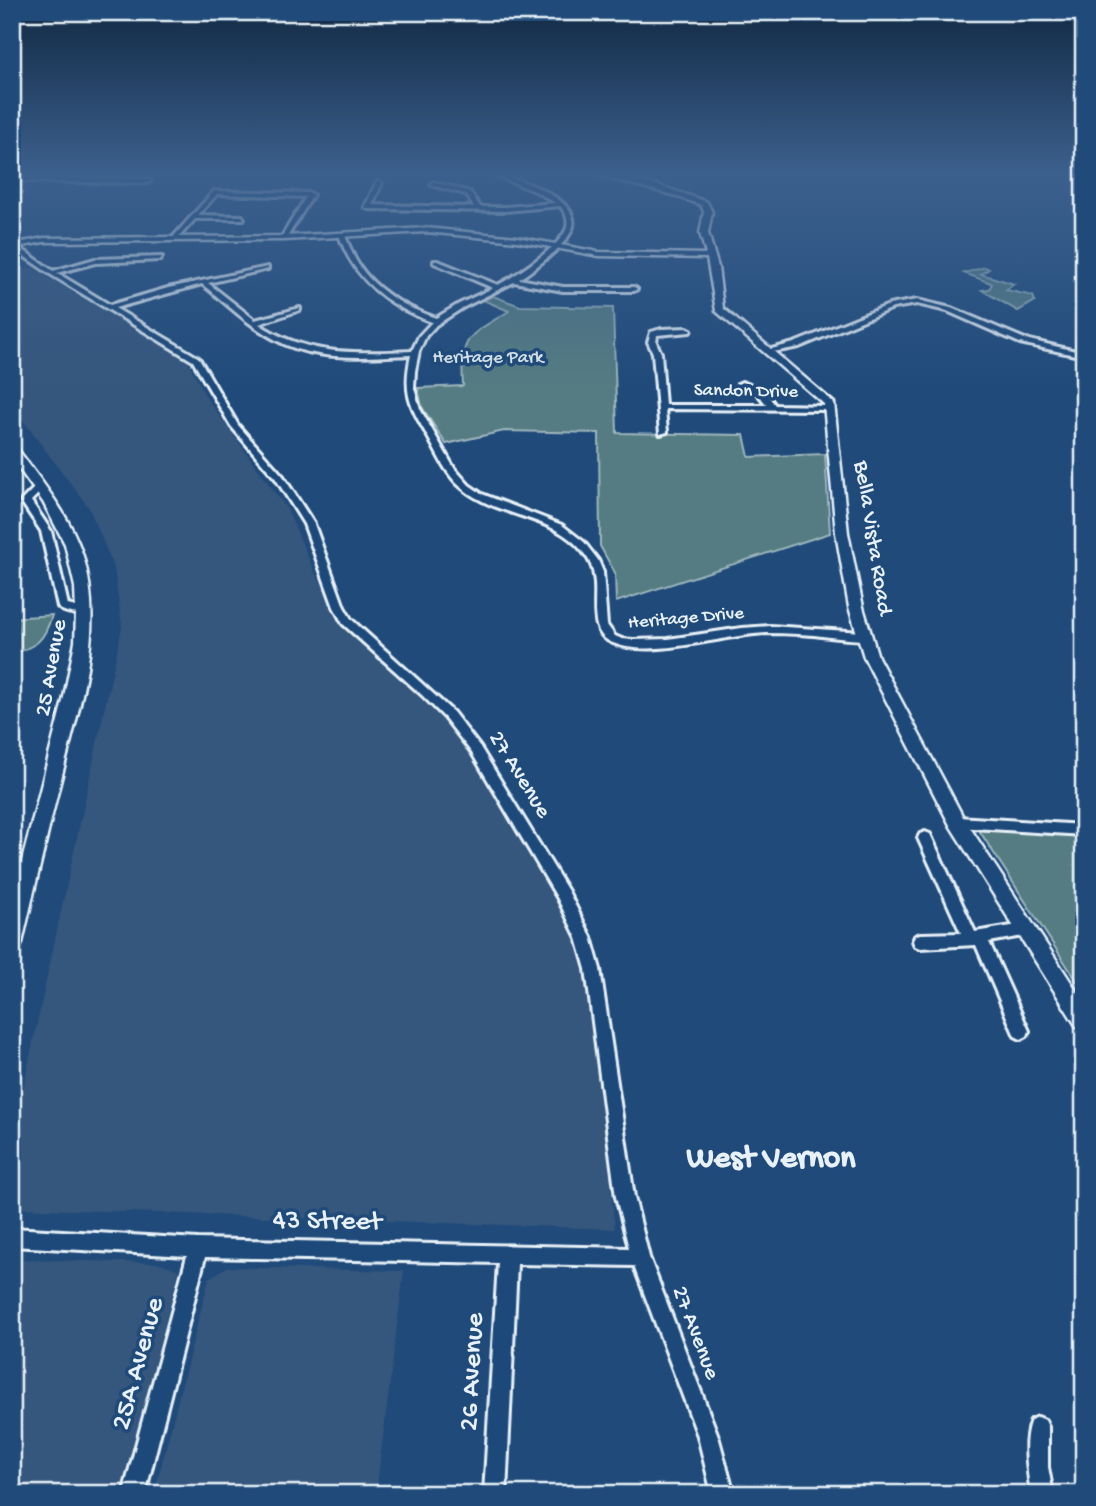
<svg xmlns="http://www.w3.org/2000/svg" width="1096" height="1506" font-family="'Gochi Hand',sans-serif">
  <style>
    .built { fill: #34577d }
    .green { fill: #557b82; stroke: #9eb6bd; stroke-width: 2 }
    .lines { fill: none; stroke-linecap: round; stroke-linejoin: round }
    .minor-casing { stroke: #e8f1f8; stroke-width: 6 }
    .tertiary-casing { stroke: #e8f1f8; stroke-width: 5 }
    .secondary-casing { stroke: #e8f1f8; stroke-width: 5 }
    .minor { fill: #1f4a7a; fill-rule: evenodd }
    .tertiary { fill: #1f4a7a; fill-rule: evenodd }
    .secondary { fill: #1f4a7a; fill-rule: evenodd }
    .labels { text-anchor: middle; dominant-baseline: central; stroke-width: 7; stroke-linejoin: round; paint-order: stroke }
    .far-park-label { font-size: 19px; fill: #d2dfe6; stroke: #1f4a7a }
    .far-street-label { font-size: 19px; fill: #e8f1f8; stroke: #1f4a7a }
    .street-label { font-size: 23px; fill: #e8f1f8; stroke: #1f4a7a }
    .near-street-label { font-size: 28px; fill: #e8f1f8; stroke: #1f4a7a }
    .near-quarter-label { font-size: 32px; font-weight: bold; fill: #e8f1f8; stroke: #1f4a7a }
  </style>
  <rect width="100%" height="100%" fill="#1f4a7a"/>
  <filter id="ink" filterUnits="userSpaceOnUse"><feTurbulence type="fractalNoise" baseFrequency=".0143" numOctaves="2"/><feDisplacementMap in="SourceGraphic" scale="14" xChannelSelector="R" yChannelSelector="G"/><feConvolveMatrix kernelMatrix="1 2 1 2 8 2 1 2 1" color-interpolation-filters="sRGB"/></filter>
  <g filter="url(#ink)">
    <g class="built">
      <polygon points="32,268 188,361 206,397 287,509 315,573 348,627 425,695 473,752 579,939 594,1024 615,1229 12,1208 12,1140 122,627 114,568 89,508 12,406 12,271"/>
      <polygon points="12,1259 160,1263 179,1270 121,1494 12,1494"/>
      <polygon points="227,1267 404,1271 376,1494 154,1494 209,1278"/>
    </g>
    <g class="green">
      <polygon points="985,267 989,269 981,274 1014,284 1006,290 1033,296 1035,301 1018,311 982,290 989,289 992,284 991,283 964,273"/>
      <path d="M493,296l27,10 93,2 4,125 127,2 5,22 76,-3 5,79 -214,69 -1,-29 -15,-27 -1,-113 -95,-2 -58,13 -24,-37 -4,-19 45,-2c-3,-52 5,-49 46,-75l-26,-11z"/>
      <path d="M52,615c-8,27 -15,30 -40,40v-37z"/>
      <polygon points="973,821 1084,834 1084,992"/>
    </g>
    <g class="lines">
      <g class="minor-casing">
        <g id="minor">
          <path d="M497,176c20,0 82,23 76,50 -4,18 -39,43 -54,53l44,8h71l3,2 -3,2h-71l-49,-9 -50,25 -28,18 -10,11 -7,15 -4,20 -1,17 6,21 34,59 15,17 13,9 80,31 22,17 14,18 5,12 4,53 8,11 7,3 11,1 35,-1 74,-11 28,-2 93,6 4,1 1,3 -1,3c-12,2 -25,-1 -37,-2 -21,-3 -43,-4 -64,-4 -43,2 -115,26 -153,10 -27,-10 -14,-45 -19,-67 -1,-9 -5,-17 -11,-24 -30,-38 -85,-34 -121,-64 -16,-13 -25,-35 -35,-53 -18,-30 -24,-44 -16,-80 -45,2 -94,7 -135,-15 -27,-14 -50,-37 -74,-56l-87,24 84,50 39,67 45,51 31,48 30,83 7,12 102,93 27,35 88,144 23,46 9,32 34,228 15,60 69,179 16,58h-22l-14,-58 -64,-170 -117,-2 -11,230h-22l14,-231 -293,-6 -60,237h-22l64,-238 -175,-10v-18l186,11 431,9 -13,-51 -30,-228 -9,-31 -19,-39 -86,-146 -27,-35 -23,-23 -79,-71 -9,-17 -30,-83 -28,-45 -45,-53 -38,-65 -143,-87 -38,-26v-3h4l37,26 42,-12 67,-2 -2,3 -65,3 -38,10 53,32 58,-17 100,-21v2l-60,14 47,37 45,-12v2l-41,14c50,33 96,29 153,27l7,-15 13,-14c-44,-16 -78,-42 -93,-87l5,-1c5,10 8,21 14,30 18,27 48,44 78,54l23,-14 34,-16 -59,-25v-2h4l60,24c17,-9 64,-39 69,-58 2,-9 -2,-15 -7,-21l-55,5 -137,-2 -3,-2 11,-24 3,-2 3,2 -10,22 102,2 -8,-13 -35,-9 2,-3 37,10 10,15h25l51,-4 -21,-12z"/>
          <polygon points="12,177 147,179 150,181 147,183 12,181"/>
          <polygon points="214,191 310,193 313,195 286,239 281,238 306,197 217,194 198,215 242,216 244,219 195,219 178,238 174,238 174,236"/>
          <polygon points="917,300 951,308 1025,339 1084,353 1084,357 1020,343 947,311 917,304 893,308 799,347 768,353 764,351 794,343 889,305"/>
          <polygon points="687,328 691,330 690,332 657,335 656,342 661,353 665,405 767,405 758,394 739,386 738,384 742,382 764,390 775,405 831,406 835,408 831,410 665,409 667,432 660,434 653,353 648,342 651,332 661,329"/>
          <path d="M39,485l5,3 -13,13 20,30 17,74 15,4 1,2 -1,2c-7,2 -21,-1 -25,-6l-17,-76 -20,-30 15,-15z"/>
          <polygon points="957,817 1084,825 1084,835 957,827 952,826 950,822 952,818"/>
          <polygon points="925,832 930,834 975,932 1024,924 1029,925 1031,930 1029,935 989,942 1029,1031 1027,1036 1021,1039 1015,1036 976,945 920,948 915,946 913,941 915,936 920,934 961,933 918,838 920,834"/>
          <path d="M1038,1417l7,3 3,7v40l5,27h-22c-3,-23 -9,-53 0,-74z"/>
        </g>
      </g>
      <g class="tertiary-casing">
        <path id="tertiary" d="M601,176c35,0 73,14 106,26l5,10 -4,21 10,34 5,41 111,95 14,130 15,74 15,50 85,160 121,185v28l-7,-3 -126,-200 -87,-170 -15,-50 -13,-74 -12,-129 -108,-93 -9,-53 -108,-2 -82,-15 -91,-9 -142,8 -240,2 -32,6v-4l32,-6 240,-2 142,-8 91,9 82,15 107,2 -6,-21 4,-21 -3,-7 -28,-10z"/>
      </g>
      <g class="secondary-casing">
        <path id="secondary" d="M12,446l4,1c25,34 54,68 67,109 23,76 -6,157 -24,231 -13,52 -25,104 -37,156l-3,7 -7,2v-52l52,-203 11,-55 1,-28 -1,-27 -10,-43 -22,-42 -31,-43z"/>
      </g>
      <use href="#minor" class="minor"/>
      <use href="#tertiary" class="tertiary"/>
      <use href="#secondary" class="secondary"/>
    </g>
  </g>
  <linearGradient id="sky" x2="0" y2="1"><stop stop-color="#112943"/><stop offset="0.45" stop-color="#3c608d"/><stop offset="1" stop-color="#3c608d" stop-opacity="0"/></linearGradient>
  <rect width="1096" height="387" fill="url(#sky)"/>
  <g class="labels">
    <g class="far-park-label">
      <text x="488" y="358">Heritage Park</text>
    </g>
    <g class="far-street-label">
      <text transform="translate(746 392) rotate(1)">Sandon Drive</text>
      <text transform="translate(686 619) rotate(-5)">Heritage Drive</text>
    </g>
    <g class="street-label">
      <text transform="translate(872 538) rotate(81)">Bella Vista Road</text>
      <text transform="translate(52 668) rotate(-80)">25 Avenue</text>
      <text transform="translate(519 775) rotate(58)">27 Avenue</text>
      <text transform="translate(695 1333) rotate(69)">27 Avenue</text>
    </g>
    <g class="near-street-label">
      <text transform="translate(327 1222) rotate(1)">43 Street</text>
      <text transform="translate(139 1364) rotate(-75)">25A Avenue</text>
      <text transform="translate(473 1372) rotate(-87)">26 Avenue</text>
    </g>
    <g class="near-quarter-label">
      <text x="771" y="1160">West Vernon</text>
    </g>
  </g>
  <rect width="1096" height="1506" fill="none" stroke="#1f4a7a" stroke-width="42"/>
  <rect x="21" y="21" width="1054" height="1464" fill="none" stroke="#e8f1f8" stroke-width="2.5" filter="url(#ink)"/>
</svg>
